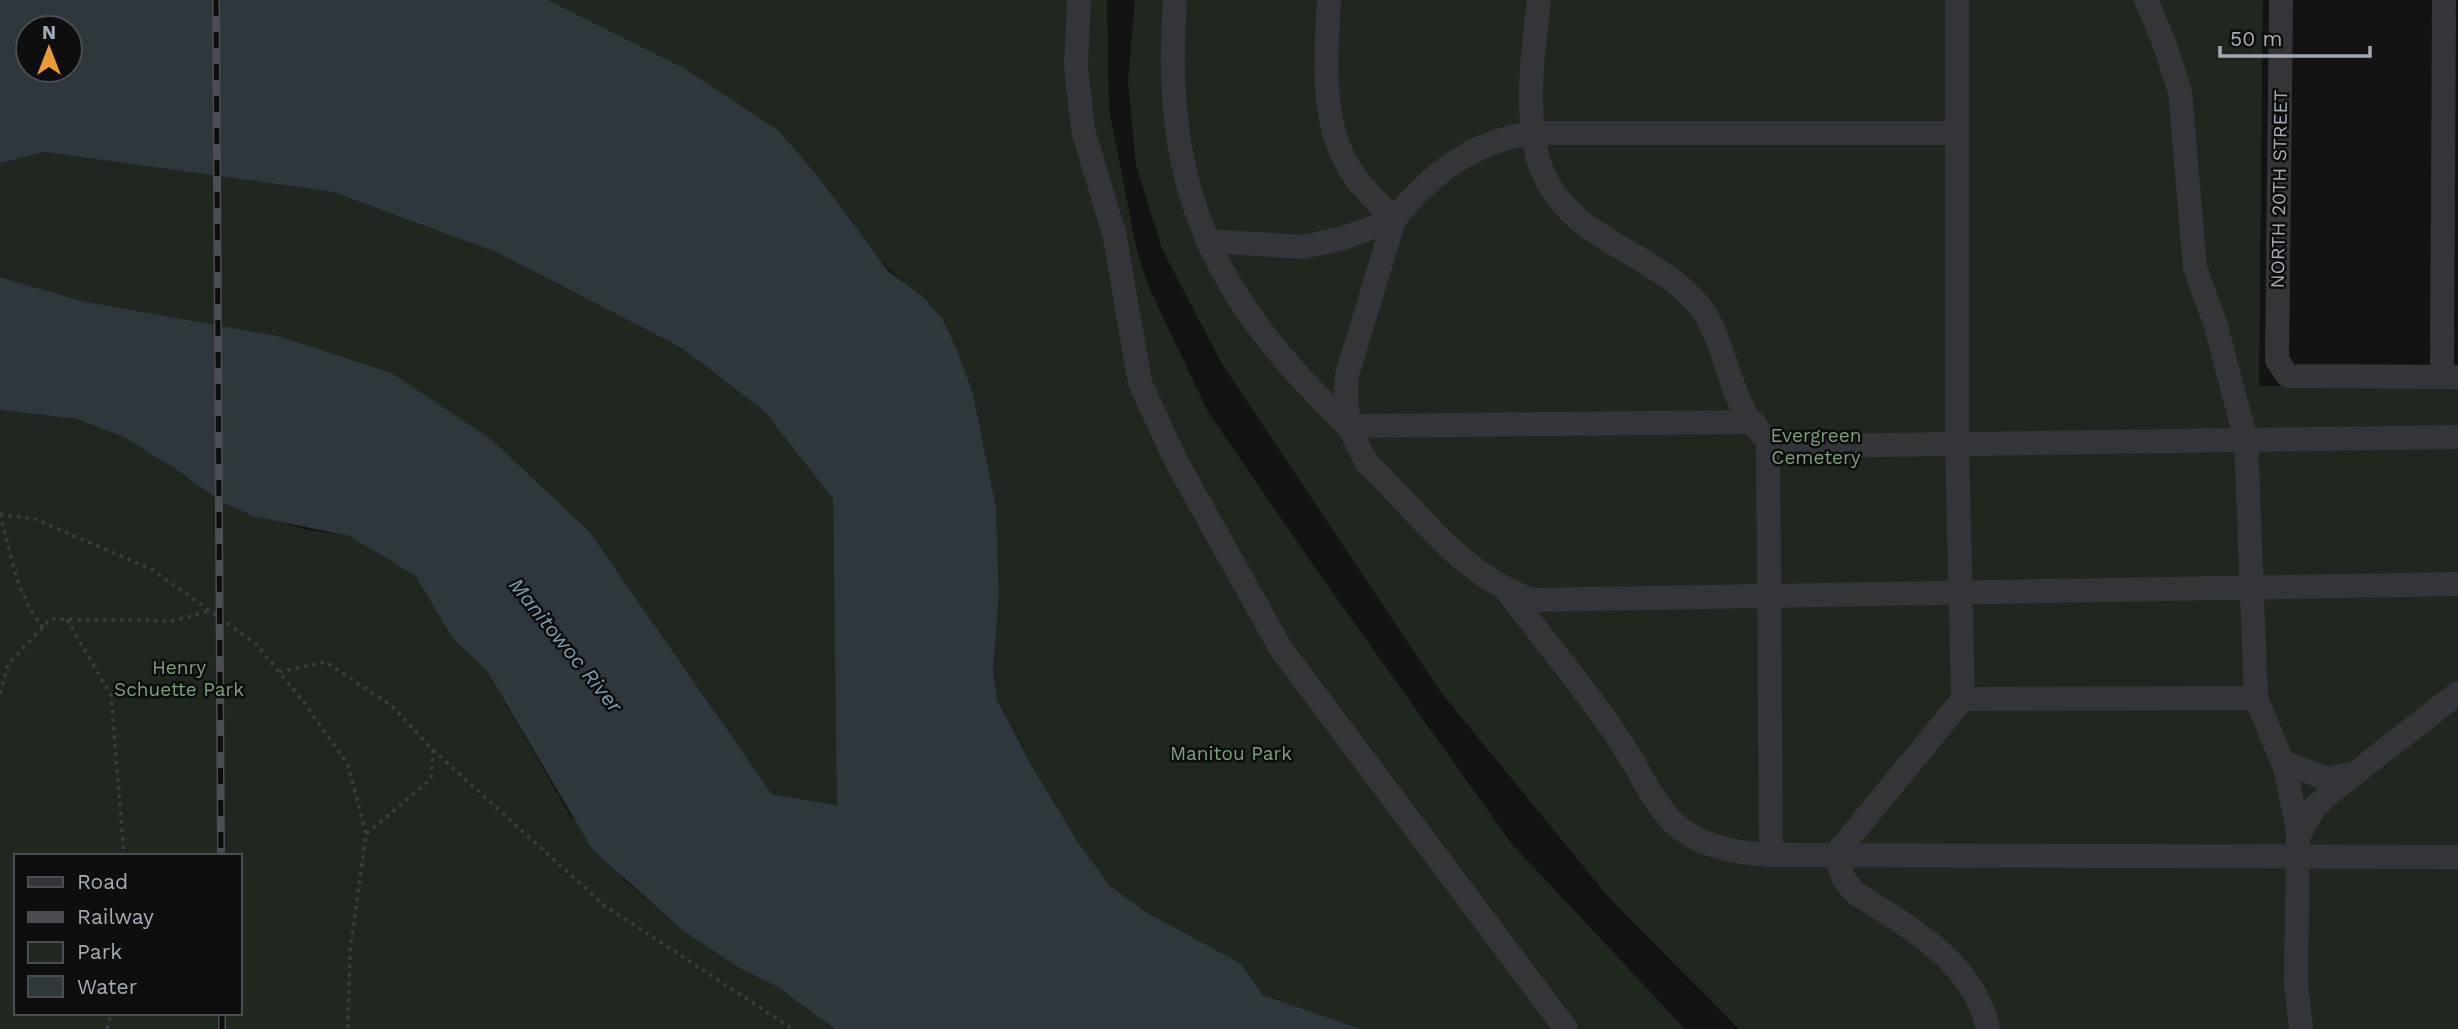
<svg xmlns="http://www.w3.org/2000/svg" width="2458" height="1029" font-family="'Work Sans',sans-serif">
  <style>
    .green { fill: #1f271f; fill-rule: evenodd }
    .water { fill: #2d373c; fill-rule: evenodd }
    .lines { fill: none; stroke-linecap: round; stroke-linejoin: round }
    .path { stroke: #3a3c40; stroke-width: 3.5; stroke-dasharray: 3.5 5; stroke-linecap: butt }
    .minor { stroke: #343539; stroke-width: 24 }
    .rail-casing { stroke: #4b4d52; stroke-width: 8 }
    .rail { stroke: #0e0e0f; stroke-width: 5; stroke-dasharray: 16; stroke-linecap: butt }
    .labels { text-anchor: middle; dominant-baseline: central; stroke-width: 5; stroke-linejoin: round; paint-order: stroke }
    .street-label { font-size: 19px; fill: #a5abb4; stroke: #0e0e0f }
    .park-label { font-size: 19px; fill: #7e9f7c; stroke: #0e0e0f }
    .water-label { font-size: 21px; font-style: italic; fill: #7d9cae; stroke: #0e0e0f }
  </style>
  <rect width="100%" height="100%" fill="#131314"/>
  <g class="green">
    <polygon points="548,0 1107,0 1109,109 1137,251 1147,283 1208,412 1320,575 1512,844 1685,1029 1361,1029 1263,995 1240,963 1146,912 1110,886 1078,842 1030,763 997,700 993,670 999,594 996,508 904,283 874,255 817,175 778,130 684,68"/>
    <polygon points="1135,0 2263,0 2259,386 2458,386 2458,1029 1739,1029 1611,900 1440,691 1222,364 1162,249 1136,165 1128,82"/>
    <polygon points="44,152 333,192 498,253 682,348 764,411 833,499 838,805 772,794 589,531 491,439 392,373 278,336 82,301 0,277 0,163"/>
    <path d="M0,410l77,9 47,18 53,33 41,30 85,29 46,7 68,40 35,62 35,33 83,144 55,65 57,50 59,39 35,17 59,43h-835zM16,856h224v157h-224z"/>
  </g>
  <path class="water" d="M0,0h548l136,68 94,62 39,45 71,96 34,25 21,24 16,35 14,39 23,114 3,86 -6,76 4,30 33,63 48,79 32,44 36,26 94,51 23,32 98,34h-526l-59,-43 -35,-17 -59,-39 -90,-81 -105,-178 -35,-33 -36,-62 -67,-40 -96,-20 -35,-16 -41,-30 -53,-33 -47,-18 -77,-9v-133l82,24 196,35 114,37 99,66 98,92 183,263 65,11 -4,-306 -69,-88 -82,-63 -184,-95 -165,-61 -289,-40 -44,11zM28,28h42v42h-42z"/>
  <g class="lines">
    <g class="path">
      <polyline points="0,514 35,519 153,570 256,644 303,701 348,765 366,834 350,952 348,1029"/>
      <path d="M0,514c10,37 17,83 43,113"/>
      <polyline points="67,620 111,695 124,856"/>
      <polyline points="279,672 326,662 392,706 433,750 431,779 366,834"/>
      <polyline points="0,693 8,665 50,619 173,621 209,611"/>
      <polyline points="433,750 605,906 793,1029"/>
      <polyline points="107,1029 111,1013"/>
    </g>
    <g class="minor">
      <polyline points="1079,0 1076,67 1083,130 1115,237 1140,383 1176,461 1281,649 1566,1029"/>
      <path d="M1175,0c-14,189 38,297 173,426l406,-4"/>
      <path d="M1539,0c-6,49 -15,117 1,165 26,75 109,83 157,138 31,37 29,95 63,129 12,12 35,13 51,14l647,-9"/>
      <polyline points="1957,0 1957,444 1963,699"/>
      <polyline points="2146,0 2163,40 2180,92 2195,268 2215,323 2246,440 2256,698 2285,768 2298,830 2296,983 2301,1029"/>
      <polyline points="2281,0 2277,360 2288,376 2458,377"/>
      <path d="M1957,133h-415c-61,2 -112,40 -148,87l-47,155c-3,38 2,55 20,88 54,51 93,112 165,137l926,-16"/>
      <path d="M1207,241l96,6 37,-8 54,-19c-15,-17 -35,-34 -46,-54 -28,-47 -22,-114 -19,-166"/>
      <polyline points="2442,377 2444,0"/>
      <polyline points="1768,437 1771,855"/>
      <path d="M1507,591c36,48 76,95 110,145 19,27 32,61 55,85 26,26 64,32 99,34l687,2"/>
      <polyline points="2283,762 2328,779 2354,773"/>
      <polyline points="2298,837 2314,808 2331,792 2458,693"/>
      <path d="M1988,1029c-15,-69 -80,-102 -134,-137l-10,-13 -9,-24 128,-156 293,-1"/>
    </g>
    <g class="rail-casing">
      <g id="rail">
        <polyline points="216,0 221,856"/>
        <polyline points="222,1013 222,1029"/>
      </g>
    </g>
    <use href="#rail" class="rail"/>
  </g>
  <g class="labels">
    <g class="street-label">
      <text transform="translate(2279 189) rotate(-89)">NORTH 20TH STREET</text>
    </g>
    <g class="park-label">
      <text x="1816" y="435">Evergreen<tspan x="1816" dy="22">Cemetery</tspan></text>
      <text x="179" y="667">Henry<tspan x="179" dy="22">Schuette Park</tspan></text>
      <text x="1231" y="753">Manitou Park</text>
    </g>
    <g class="water-label">
      <text transform="translate(566 645) rotate(51)">Manitowoc River</text>
    </g>
  </g>
  <rect x="14" y="854" width="228" height="161" fill="#0e0e0f" stroke="#4a4d51" stroke-width="2"/>
  <rect x="28" y="877" width="35" height="10" fill="#343539" stroke="#4a4d51" stroke-width="2"/>
  <text x="77" y="889" font-size="21" fill="#a5abb4">Road</text>
  <rect x="28" y="912" width="35" height="10" fill="#4b4d52" stroke="#4a4d51" stroke-width="2"/>
  <text x="77" y="924" font-size="21" fill="#a5abb4">Railway</text>
  <rect x="28" y="942" width="35" height="21" fill="#1f271f" stroke="#4a4d51" stroke-width="2"/>
  <text x="77" y="959" font-size="21" fill="#a5abb4">Park</text>
  <rect x="28" y="976" width="35" height="21" fill="#2d373c" stroke="#4a4d51" stroke-width="2"/>
  <text x="77" y="994" font-size="21" fill="#a5abb4">Water</text>
  <g transform="translate(49 49)"><circle r="33" fill="#0e0e0f" stroke="#4a4d51" stroke-width="2"/>
  <path d="M0-5L12 26L0 18L-12 26Z" fill="#ea9b35"/>
  <text y="-10" font-size="19" font-weight="bold" text-anchor="middle" fill="#a5abb4">N</text>
  </g>
  <path d="M2220 46v10h150v-10" fill="none" stroke="#a5abb4" stroke-width="3.5"/>
  <text x="2230" y="46" font-size="21" fill="#a5abb4" stroke="#0e0e0f" stroke-width="5" paint-order="stroke">50 m</text>
</svg>
